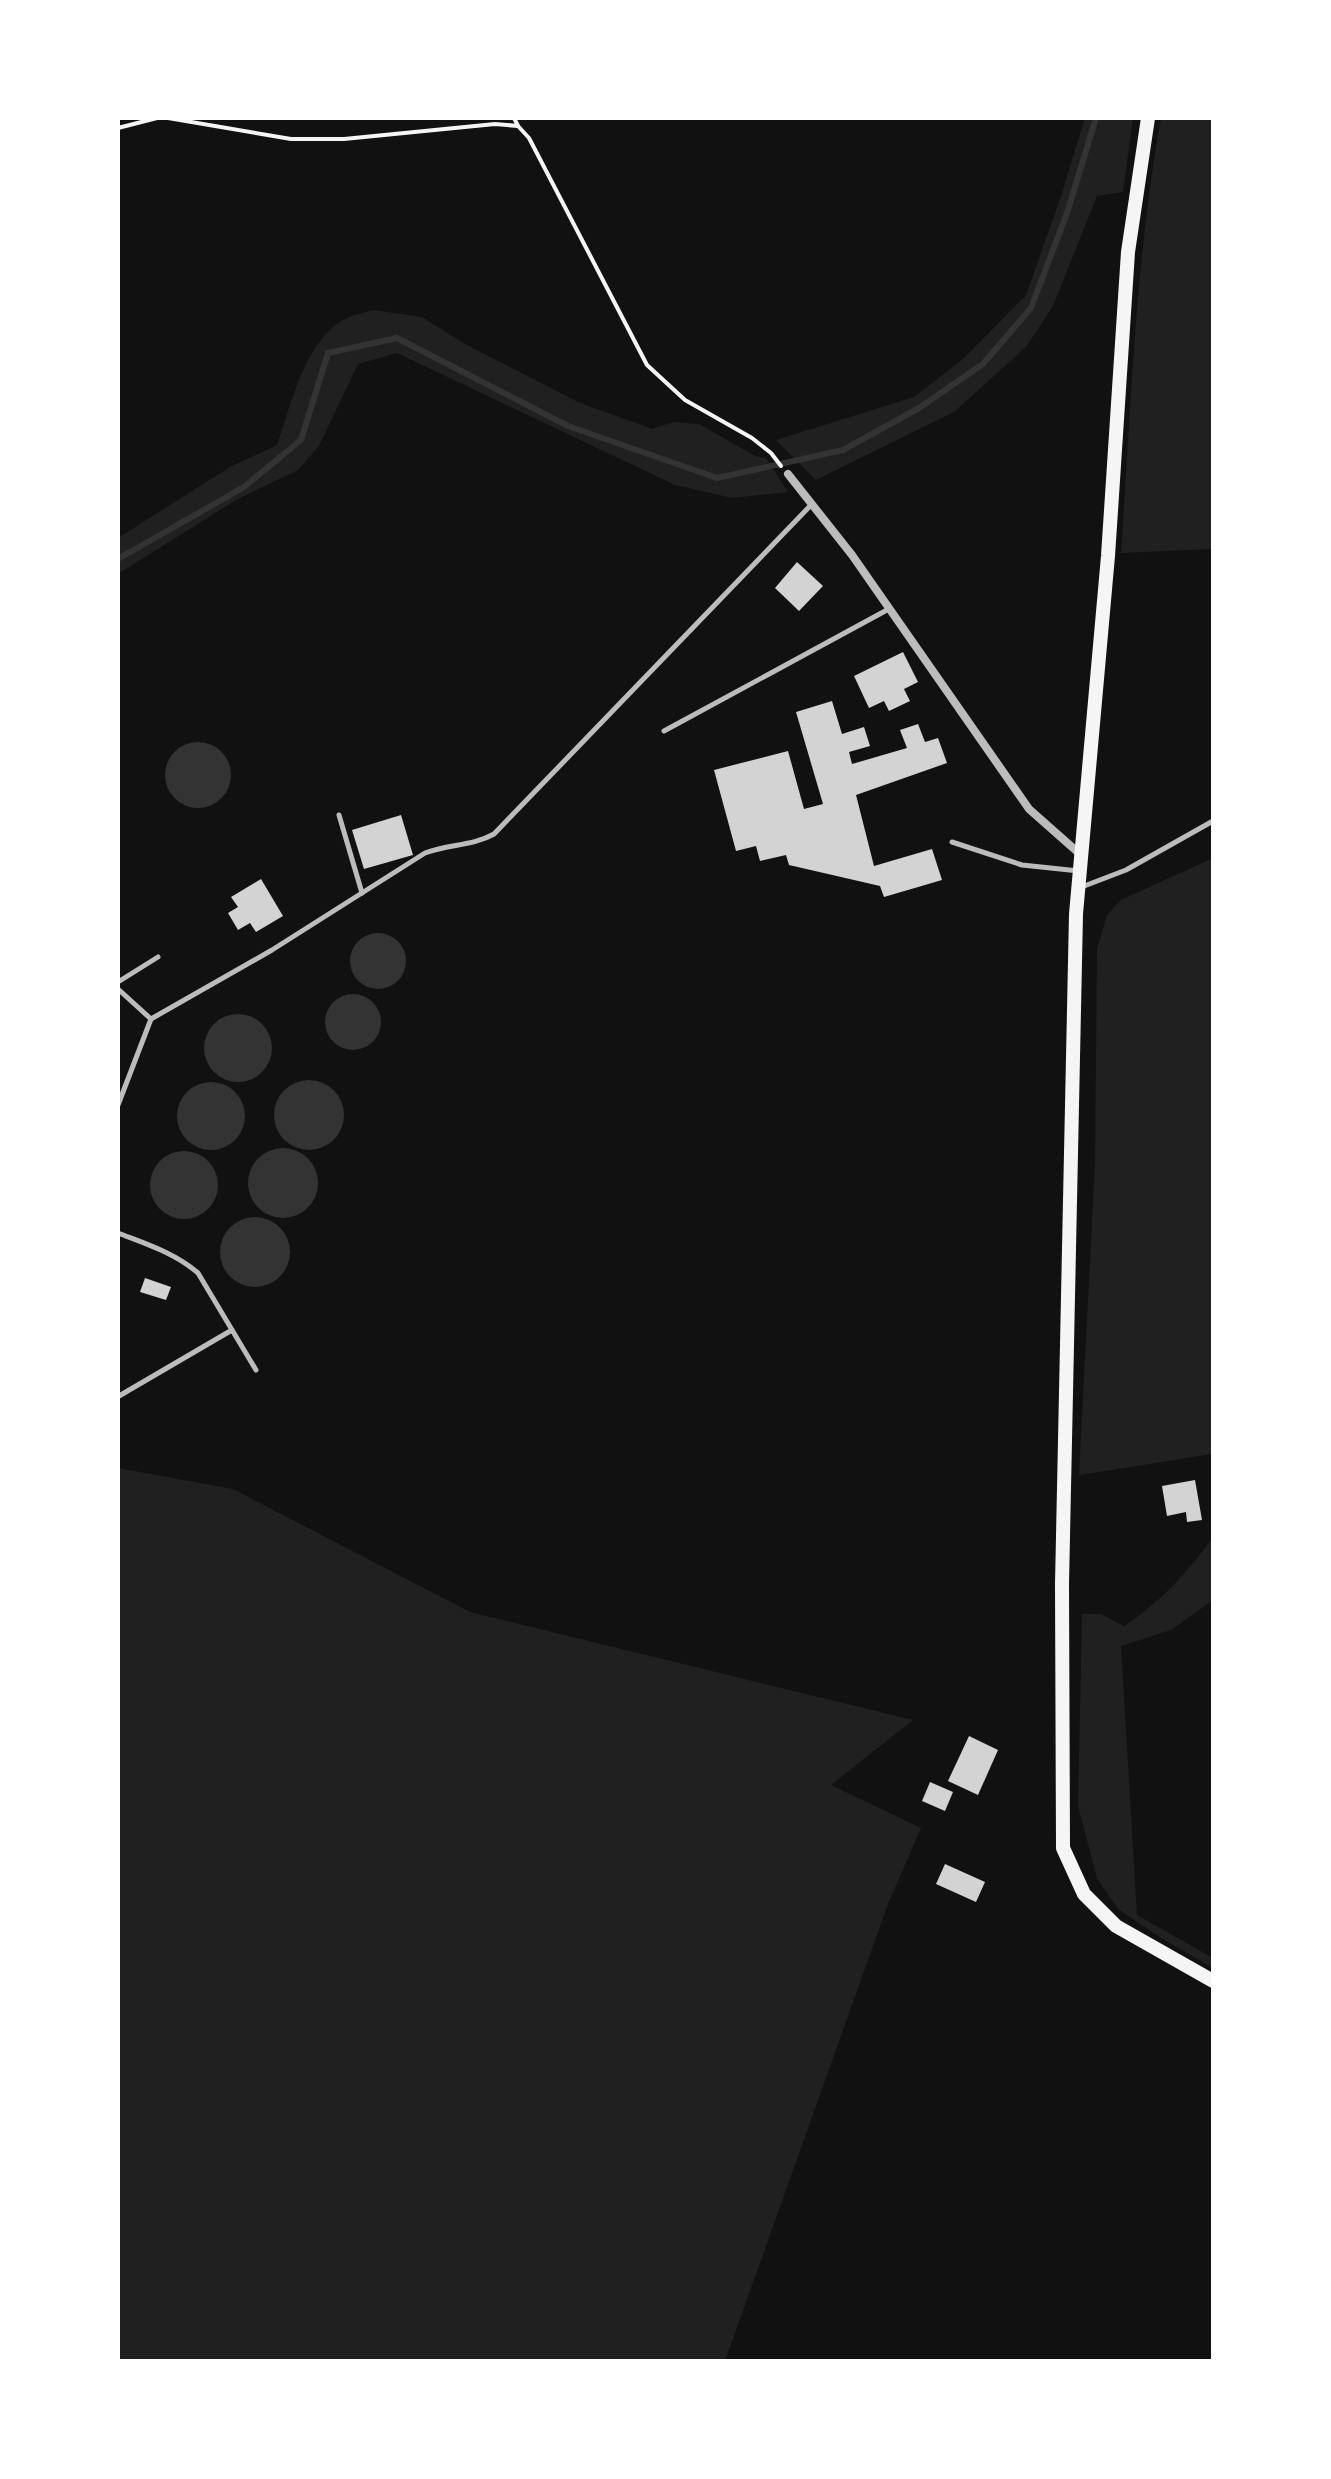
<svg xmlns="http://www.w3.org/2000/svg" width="1331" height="2479" font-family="Karla,sans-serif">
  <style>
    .green { fill: #202020 }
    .water { fill: #333 }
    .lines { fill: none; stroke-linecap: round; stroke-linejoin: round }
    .stream { stroke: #333; stroke-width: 6 }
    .building { fill: #d3d3d3 }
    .path { stroke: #f5f5f5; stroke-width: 4 }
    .service { stroke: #bcbcbc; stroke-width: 5 }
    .minor { stroke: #bcbcbc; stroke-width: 8 }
    .primary { stroke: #f5f5f5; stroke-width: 14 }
  </style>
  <rect width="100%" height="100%" fill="#111"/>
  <g class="green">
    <polygon points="1085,118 1133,118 1123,192 1097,196 1053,306 1026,347 954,412 816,480 776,440 914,397 963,359 1026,295 1060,199"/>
    <path d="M1161,118h52v431l-92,4c10,-145 14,-292 40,-435z"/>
    <path d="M374,310l48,7 43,27 113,58 74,27 21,-7 26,2 56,32 11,2 22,34 -56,6 -57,-13 -278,-132 -39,11 -39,82 -21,24 -62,30 -118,74v-36l112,-71 47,-22c15,-42 28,-108 72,-128 8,-3 17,-5 25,-7z"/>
    <polygon points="1213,858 1213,1454 1079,1475 1095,1163 1097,949 1107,915 1121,900"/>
    <polygon points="118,1468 233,1489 470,1612 913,1720 831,1785 921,1828 888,1904 725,2361 118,2361"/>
    <path d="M1213,1537v63l-42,30 -50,16 16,269 76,43v10l-52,-30 -43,-29 -21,-31 -19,-72 4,-192h19l23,12c36,-23 64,-54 89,-89z"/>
  </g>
  <g class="water">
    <circle cx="198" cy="775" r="33"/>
    <circle cx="378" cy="961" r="28"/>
    <circle cx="353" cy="1022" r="28"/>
    <circle cx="238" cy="1048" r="34"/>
    <circle cx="309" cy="1115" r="35"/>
    <circle cx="211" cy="1116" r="34"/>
    <circle cx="283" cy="1183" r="35"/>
    <circle cx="184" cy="1185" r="34"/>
    <circle cx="255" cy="1252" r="35"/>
  </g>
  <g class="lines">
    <polyline class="stream" points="118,559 244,487 301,440 328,353 397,338 568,426 717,478 843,450 919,408 983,364 1031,308 1067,213 1096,118"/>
  </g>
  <g class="building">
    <polygon points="797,562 823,586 799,611 775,588"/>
    <polygon points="903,652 918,682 904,689 910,701 889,711 884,701 869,708 854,676"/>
    <polygon points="832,701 842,734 864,727 870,746 849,752 852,764 907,748 900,730 918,724 925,742 938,738 947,763 856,795 874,866 932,849 942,880 884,897 880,886 789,865 786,855 760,861 756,846 736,851 714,770 788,751 804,809 823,804 796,712"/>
    <polygon points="401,815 413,855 364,869 352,830"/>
    <polygon points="261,879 283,916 256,932 250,923 238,930 228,913 238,907 231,897"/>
    <polygon points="145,1278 171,1287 166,1300 140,1292"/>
    <polygon points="1195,1480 1202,1520 1187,1522 1186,1512 1167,1516 1162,1486"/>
    <polygon points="969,1736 998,1750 978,1795 948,1781"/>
    <polygon points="930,1782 953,1792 945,1811 922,1801"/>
    <polygon points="945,1864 985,1882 976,1902 936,1884"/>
  </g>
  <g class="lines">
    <g class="path">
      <polyline points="168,118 291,139 344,139 495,124 518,126 529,138 647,365 685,400 752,438 771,453 781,466"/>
      <polyline points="514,118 518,126"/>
      <polyline points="118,128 157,118"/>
    </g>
    <g class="service">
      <polyline points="664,731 887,610"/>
      <polyline points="339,815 362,893"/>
      <polyline points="952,842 1022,865 1079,871"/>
      <polyline points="1079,888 1126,870 1213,821"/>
      <polyline points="118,982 158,957"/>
      <polyline points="118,989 151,1019"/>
      <path d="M118,1105l33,-86 121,-69 153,-97c23,-9 48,-7 69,-19l317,-329"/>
      <path d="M118,1233c28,11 57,20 80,40l58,97"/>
      <polyline points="119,1396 232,1330"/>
    </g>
    <polyline class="minor" points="788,474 852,555 1029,809 1081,855"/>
    <polyline class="primary" points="1148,118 1128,252 1108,556 1076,914 1062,1584 1063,1848 1084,1894 1116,1926 1213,1981"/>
  </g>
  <rect width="1331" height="2479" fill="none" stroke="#ffffff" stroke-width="240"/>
</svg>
